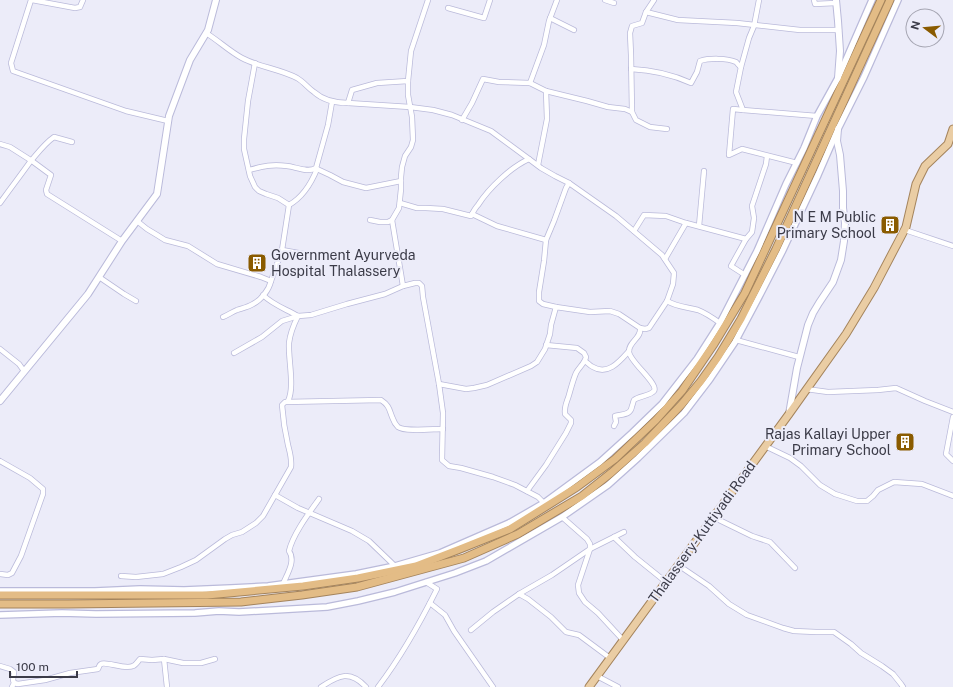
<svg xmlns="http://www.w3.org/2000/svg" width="953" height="687" font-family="'Public Sans',sans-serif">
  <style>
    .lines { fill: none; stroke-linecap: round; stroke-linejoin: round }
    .secondary-tunnel { stroke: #c9c9d6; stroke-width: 6; stroke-dasharray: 6 3; stroke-linecap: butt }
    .minor-casing { stroke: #babada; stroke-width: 6 }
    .tertiary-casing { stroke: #babada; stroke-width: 8 }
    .secondary-casing { stroke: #babada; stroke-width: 8 }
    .primary-casing { stroke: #a4845d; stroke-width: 9 }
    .trunk-casing { stroke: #a4845d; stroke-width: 9 }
    .minor { stroke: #fff; stroke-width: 4.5 }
    .tertiary { stroke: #fff; stroke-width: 5.5 }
    .secondary { stroke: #fff; stroke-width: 6 }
    .primary { stroke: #eacda4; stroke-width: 7 }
    .trunk { stroke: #e3bc86; stroke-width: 7 }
    .labels { text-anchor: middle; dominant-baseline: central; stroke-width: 4; stroke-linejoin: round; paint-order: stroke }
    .poi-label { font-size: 14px; fill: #3b3b48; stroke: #ececf9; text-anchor: end }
    .street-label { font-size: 14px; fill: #3b3b48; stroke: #ececf9 }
  </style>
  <rect width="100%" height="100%" fill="#ececf9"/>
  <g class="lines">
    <polyline class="secondary-tunnel" points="838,95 838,129"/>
    <g class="minor-casing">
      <g id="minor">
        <polyline points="31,0 11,63 13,71 126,111 168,121"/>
        <polyline points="32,0 75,8 80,7 83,0"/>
        <polyline points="605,0 614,3"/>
        <polyline points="759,0 754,26 749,38 741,67 736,92 743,110 817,116"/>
        <polyline points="814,0 815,4 836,3"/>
        <polyline points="448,8 484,18 490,0"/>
        <polyline points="646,12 654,0"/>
        <polyline points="550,18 574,30"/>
        <path d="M206,33c13,8 23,18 36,25 17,9 38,11 55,20 7,4 11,10 17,14 10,9 21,11 34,11l4,-13 25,-7 31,-2v14l4,22 1,23 -2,7 -6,9 -3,11 -1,10v12l-2,19 -7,12 -4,2h-8l-10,-2"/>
        <polyline points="255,63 248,101 244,139 244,149 250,176 255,187 259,191 266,194 278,198 289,205"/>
        <path d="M631,69c22,1 40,5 60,14l6,-11 3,-11c9,-3 27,-3 36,1 2,2 3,4 5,5"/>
        <polyline points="408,81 411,51 428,0"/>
        <polyline points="546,91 587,101 608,107 625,109 632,112 636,120 650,127 667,129"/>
        <polyline points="348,103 410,107 433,110 452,115 491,131 529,159"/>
        <polyline points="743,110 733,109 729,155 742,149 797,163"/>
        <polyline points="632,112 631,55 630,33 632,26 642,23 646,12 678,20 737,23 800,30 839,30"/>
        <polyline points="462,120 472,103 483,79 499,82 530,83"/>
        <polyline points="0,144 10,147 32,161 51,175 46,190 47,194 122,241"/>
        <polyline points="538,165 547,119 546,91 530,83 544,45 549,21 557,0"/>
        <polyline points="316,168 317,169 330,175 343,182 366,188 401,181"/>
        <path d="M249,170c15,-4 23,-6 38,-4 9,1 21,7 29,2l12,-43 4,-23"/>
        <path d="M0,203c10,-14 20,-27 30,-41 7,-8 14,-18 24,-25l18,5"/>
        <path d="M400,203l17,5h9l17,1 28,7c2,-4 4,-8 7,-11 11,-17 33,-38 51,-46l12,9 14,8 14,7 47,33 46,39 12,18 -1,11 -6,17c10,6 20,6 31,9 8,3 15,8 22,13"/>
        <polyline points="472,214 497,226 546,240"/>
        <polyline points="392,220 403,286"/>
        <path d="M137,221l10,8 10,6 8,5 23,6 29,18 44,13 10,4c-2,9 -10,19 -18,23 -5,3 -10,4 -16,6 -5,2 -9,5 -14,7"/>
        <polyline points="699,226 704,171"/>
        <polyline points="905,230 953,246"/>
        <polyline points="634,231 644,215 666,216 686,223"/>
        <polyline points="282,250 315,256"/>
        <polyline points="665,259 686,223 746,239"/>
        <polyline points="745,275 731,266 746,239 752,232 754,218 752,206 766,164 767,156"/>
        <polyline points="99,277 124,294 136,301"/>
        <path d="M271,281l11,-31 7,-45c14,-8 22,-21 28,-36"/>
        <path d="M263,295c10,10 23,14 35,21"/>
        <polyline points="556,307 543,304 539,301 539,292 544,261 546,240 554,221 566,188 569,183"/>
        <polyline points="640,328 645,329 649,328 667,301"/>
        <polyline points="736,340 799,357"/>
        <polyline points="0,349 19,364 24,371"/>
        <polyline points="234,353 262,337 282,321 298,316 311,315 347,304 385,294 403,286 415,283 419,283 422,286 423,297 439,384 443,413 442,460 449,466 461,468 493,477 515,485 538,497 544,503"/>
        <path d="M585,361c3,2 5,5 8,6 15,9 27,-6 36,-16"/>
        <path d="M439,384l27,5 8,-1 13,-3 44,-19 6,-4 8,-13 5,-15 1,-9 5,-18 34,5 20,-1 9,3 21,14c2,10 -12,14 -11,24 1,10 30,32 25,39 -4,5 -15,5 -20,9 -1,2 -1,4 -2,6 -1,9 -9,8 -17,10l1,6 -2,4"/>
        <polyline points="806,389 828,392 878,390 896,388 925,401 953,412"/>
        <path d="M288,401c7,-14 0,-42 1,-58 1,-9 5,-19 9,-27"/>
        <polyline points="953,417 946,454 953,461"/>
        <polyline points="765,446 790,458 801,466 820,485 835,494 857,501 867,501 873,496 878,490 894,482 922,484 953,496"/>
        <polyline points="0,461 30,478 43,489 43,494 21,556 12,573 8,575 0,574"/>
        <path d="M527,491l19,-26 20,-32 5,-10v-3l-6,-6c-1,-8 2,-12 4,-19 2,-7 4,-15 7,-22 3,-6 9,-10 10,-16l-2,-4 -7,-5 -31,-3"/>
        <polyline points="275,495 298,508 352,531 369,541 395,566"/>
        <polyline points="562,517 587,539 590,544 590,549 578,585 579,593 585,602 598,613 623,640"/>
        <polyline points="713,517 752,536 770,542 795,568"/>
        <polyline points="614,537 635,557 666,582"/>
        <polyline points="678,565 709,586 729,604 747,615 783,628 794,631 816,632 834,632 851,644 861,653 882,666 893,674 901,684 903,687"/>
        <path d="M121,576l15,1 27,-3 18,-7 15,-7 29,-21 7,-4 10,-3 14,-9 7,-7 28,-49c1,-8 -1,-14 -3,-22 -3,-13 -5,-26 -6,-40l3,-3 96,-2c9,6 8,10 12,19 1,3 3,6 5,8 7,5 35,2 45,2"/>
        <path d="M283,584c4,-10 13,-23 6,-33 4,-17 20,-38 30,-52"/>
        <polyline points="519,594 528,599 551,617 566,632 579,635 610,658"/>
        <polyline points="430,603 445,615 454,631 493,687"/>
        <polyline points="471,630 493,612 519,594 552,575 590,549 624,532"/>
        <polyline points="164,659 167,687"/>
        <polyline points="0,666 10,669 14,672 13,680 14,683 12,687"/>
        <polyline points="597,676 618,687"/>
        <path d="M14,683l4,1 27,-4 25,-7 28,-4c1,-2 1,-4 3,-5 5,-3 24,6 32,2 3,-1 5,-5 7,-7l12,1 12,-1 19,4h18l14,-4"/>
        <path d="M321,687c18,-12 29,-17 45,0"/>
        <path d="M378,687c23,-30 42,-64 59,-98l-11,-7"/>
      </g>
    </g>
    <g class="tertiary-casing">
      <g id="tertiary">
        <polyline points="0,591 95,591 140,589 184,590 231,588 268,586 356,574 395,566 440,553 509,523 544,503 600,462 632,433 662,404 697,359 720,323 757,251 786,184 804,148 817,116 838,78 872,0"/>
        <polyline points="0,615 62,613 96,614 195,613 219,611 239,612 327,607 358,601 395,592 455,573 486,561 562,517 608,485 638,458 684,413 710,379 735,342 761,293 782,252 818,175 838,129 864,77 898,0"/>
      </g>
    </g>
    <g class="secondary-casing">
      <g id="secondary">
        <polyline points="836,0 838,21 840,51 838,78"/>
        <polyline points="0,401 88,294 122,241 157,194 169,116 190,60 208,30 216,0"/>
        <polyline points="789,414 797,368 808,325 813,313 819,303 833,282 841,260 844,241 845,223 843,208 843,191 840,155 837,141 838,129"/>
      </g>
    </g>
    <g class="primary-casing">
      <polyline id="primary" points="589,687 789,414 846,334 874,288 906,227 916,184 925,166 948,144 953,129"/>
    </g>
    <g class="trunk-casing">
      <g id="trunk">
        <polyline points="0,595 207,595 303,586 358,578 416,566 460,549 510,529 577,487 615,459 656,420 682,391 714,344 745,293 881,0"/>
        <polyline points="0,604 68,604 241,602 302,595 357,587 464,558 518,534 582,496 611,473 645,443 682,404 701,381 718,357 741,319 776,249 890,0"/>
      </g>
    </g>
    <use href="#minor" class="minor"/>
    <use href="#tertiary" class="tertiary"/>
    <use href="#secondary" class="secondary"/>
    <use href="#primary" class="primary"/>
    <use href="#trunk" class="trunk"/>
  </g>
  <defs>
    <g id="building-square" transform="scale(1)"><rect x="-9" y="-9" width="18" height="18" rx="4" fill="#8a5b00" stroke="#ececf9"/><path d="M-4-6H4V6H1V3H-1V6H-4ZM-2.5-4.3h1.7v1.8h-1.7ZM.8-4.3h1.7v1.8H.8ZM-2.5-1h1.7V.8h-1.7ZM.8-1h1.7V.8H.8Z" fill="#fff"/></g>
  </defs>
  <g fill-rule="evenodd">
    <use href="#building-square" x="890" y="225"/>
    <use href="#building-square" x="257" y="263"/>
    <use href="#building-square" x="905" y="442"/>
  </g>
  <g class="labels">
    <g class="poi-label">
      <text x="876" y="217">N E M Public<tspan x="876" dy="16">Primary School</tspan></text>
      <text x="271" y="255" text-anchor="start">Government Ayurveda<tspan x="271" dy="16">Hospital Thalassery</tspan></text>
      <text x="891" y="434">Rajas Kallayi Upper<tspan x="891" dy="16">Primary School</tspan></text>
    </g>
    <g class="street-label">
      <text transform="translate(702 532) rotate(-54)">Thalassery-Kuttiyadi Road</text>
    </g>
  </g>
  <g transform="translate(925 28) rotate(286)"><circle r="19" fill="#ececf9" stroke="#a5a5b2"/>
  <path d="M0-3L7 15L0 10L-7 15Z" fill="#8a5b00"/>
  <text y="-6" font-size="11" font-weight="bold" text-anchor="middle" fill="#3b3b48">N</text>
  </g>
  <path d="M10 671v6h67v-6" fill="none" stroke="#3b3b48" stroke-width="2"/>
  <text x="16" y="671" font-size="12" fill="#3b3b48" stroke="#ececf9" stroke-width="3" paint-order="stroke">100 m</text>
</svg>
